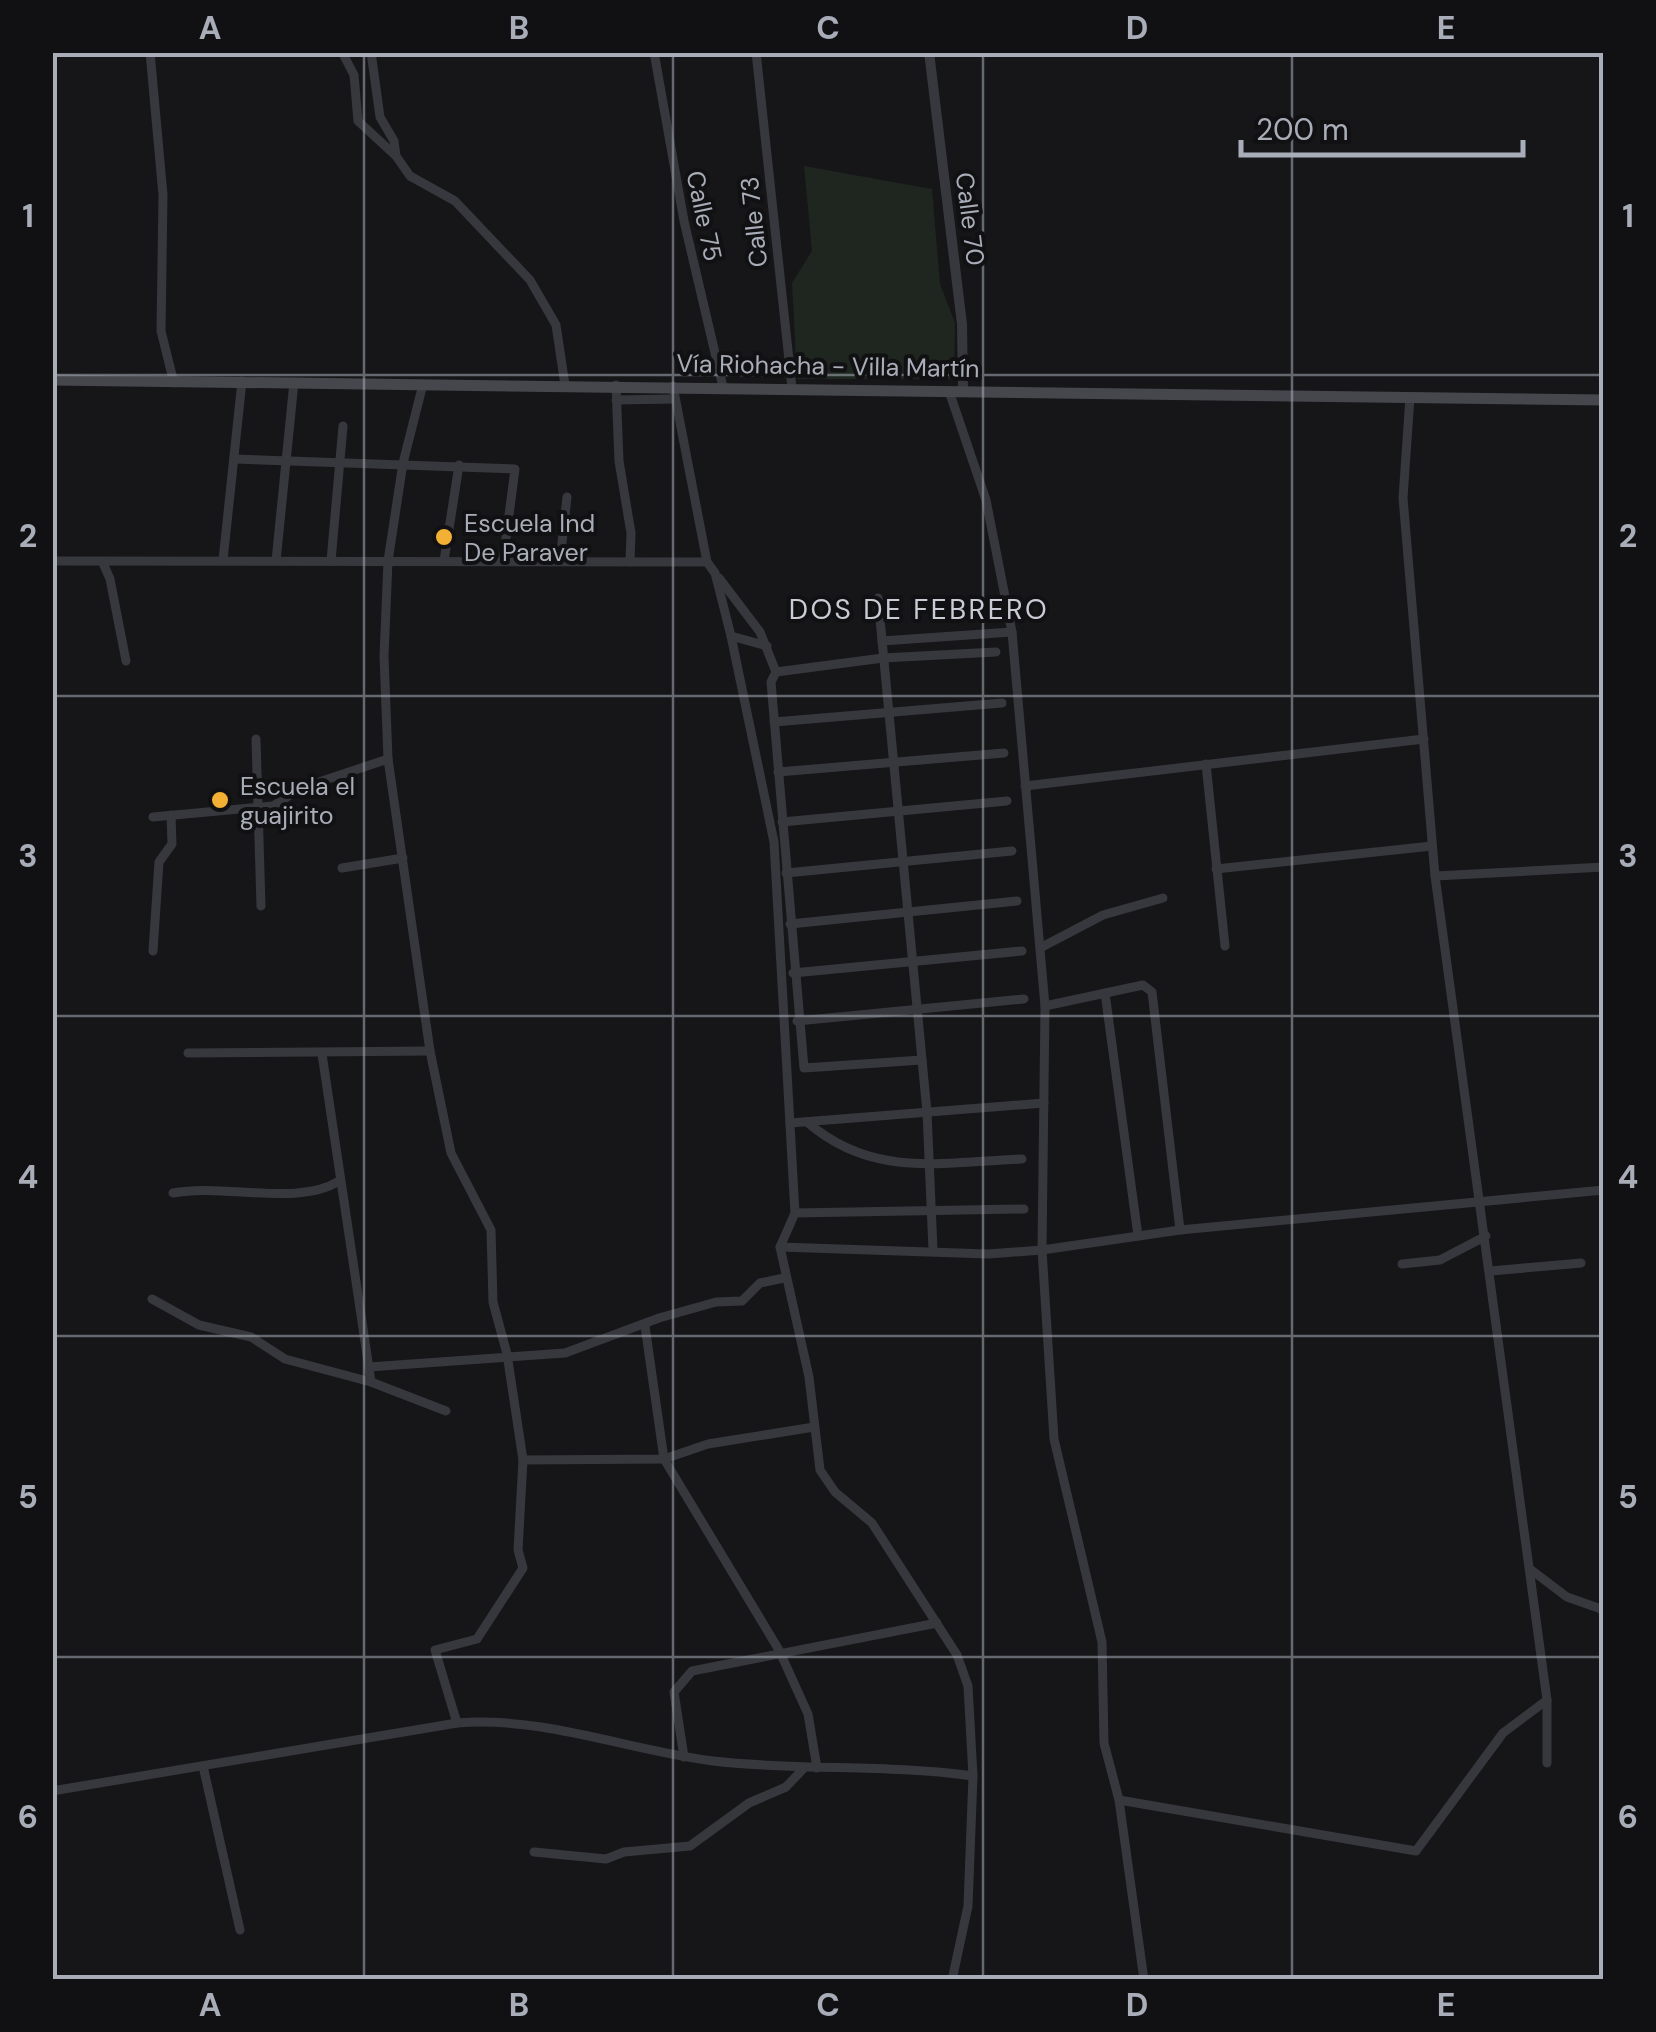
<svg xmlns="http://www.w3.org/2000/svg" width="1656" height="2032" font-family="'DM Sans',sans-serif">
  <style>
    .green { fill: #1e261f }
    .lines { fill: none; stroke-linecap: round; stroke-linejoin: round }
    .minor { stroke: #37383d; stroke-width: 9 }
    .tertiary { stroke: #37383d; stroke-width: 10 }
    .secondary { stroke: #45474d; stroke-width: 11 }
    .grid { fill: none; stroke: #a8adb8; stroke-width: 2.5; stroke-opacity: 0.55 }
    .poi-dot { fill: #f2b134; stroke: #111113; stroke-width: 4 }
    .labels { text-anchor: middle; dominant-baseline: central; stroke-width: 8; stroke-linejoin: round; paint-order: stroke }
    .street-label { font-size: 25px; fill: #a8adb8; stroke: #111113 }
    .poi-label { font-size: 25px; fill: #a8adb8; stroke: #111113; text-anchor: start }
    .neighbourhood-label { font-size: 28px; letter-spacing: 2.5px; fill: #c9ccd4; stroke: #111113 }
    .neatline { fill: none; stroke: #a8adb8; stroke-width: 4 }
    .grid-label { font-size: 32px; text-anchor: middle; font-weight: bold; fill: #a8adb8 }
  </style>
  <rect width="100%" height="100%" fill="#161618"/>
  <polygon class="green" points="804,166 932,189 940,284 955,323 954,379 797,379 792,283 812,251"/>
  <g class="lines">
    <g class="minor">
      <polyline points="150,52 163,195 161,331 174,383"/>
      <polyline points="342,52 354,75 358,121 396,156 410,176 455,201 530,280 556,325 565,385"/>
      <polyline points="371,52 380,117 394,141 396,156"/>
      <polyline points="654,52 684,221 723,387"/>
      <polyline points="756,52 792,388"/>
      <polyline points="423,384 403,463 388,561 384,656 388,759 430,1051 451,1153 491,1230 493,1302 507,1354 523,1460 518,1550 523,1568 477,1639 435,1650 457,1723"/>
      <polyline points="616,385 619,461 631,533 630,562"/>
      <polyline points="673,386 707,562 715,573 731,636 774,842 795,1213 780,1247 809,1377 820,1470 835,1492 872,1523 957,1655 968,1686 973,1776 968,1906 952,1980"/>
      <polyline points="949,391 986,500 1012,632 1045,1006 1042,1250 1054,1439 1102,1642 1104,1743 1119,1800 1144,1980"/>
      <polyline points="1410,397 1403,498 1435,876 1547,1700 1547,1763"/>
      <polyline points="616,400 675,399"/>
      <polyline points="234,459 515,469 503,561"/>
      <polyline points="223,560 242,381"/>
      <polyline points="52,561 707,562"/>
      <polyline points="276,561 294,382"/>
      <polyline points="331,561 343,426"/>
      <polyline points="444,561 459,465"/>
      <polyline points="560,561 567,497"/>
      <polyline points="103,563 110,579 126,661"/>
      <polyline points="719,578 760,632 776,672 771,682 804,1068 922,1060"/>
      <polyline points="878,598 927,1112 933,1250"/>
      <polyline points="731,636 767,646"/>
      <polyline points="882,641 1012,632"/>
      <polyline points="776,672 883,658 996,652"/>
      <polyline points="774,722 1002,703"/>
      <polyline points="256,739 261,906"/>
      <polyline points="1206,764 1225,946"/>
      <polyline points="778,772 1004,753"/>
      <polyline points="1025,786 1424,739"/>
      <polyline points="153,817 273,806 301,788 388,759"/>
      <polyline points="782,822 1007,801"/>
      <polyline points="342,868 403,858"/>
      <polyline points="1216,869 1432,846"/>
      <polyline points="786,873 1012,851"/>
      <polyline points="1435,876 1604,867"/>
      <polyline points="790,924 1017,901"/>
      <polyline points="1040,948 1103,915 1163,898"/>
      <polyline points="153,951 159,862 172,844 171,815"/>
      <polyline points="793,973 1022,951"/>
      <polyline points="1105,993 1138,1236"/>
      <polyline points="1045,1006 1143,985 1152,992 1180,1230"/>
      <polyline points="797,1021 1024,999"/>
      <polyline points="188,1053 430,1051"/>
      <polyline points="322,1054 371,1382"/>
      <path d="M807,1122c66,57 134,40 215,37"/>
      <polyline points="790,1123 1044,1103"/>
      <path d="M173,1193c50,-10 125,14 166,-12"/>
      <polyline points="795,1213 1024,1209"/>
      <polyline points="780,1247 988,1254 1042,1250 1180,1230 1604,1190"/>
      <polyline points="1402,1264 1440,1260 1486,1236"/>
      <polyline points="1491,1271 1581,1263"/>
      <polyline points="152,1299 199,1325 251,1337 285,1359 371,1382 446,1411"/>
      <polyline points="645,1326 664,1459 779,1650 808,1714 817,1768"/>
      <polyline points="369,1367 565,1353 659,1318 716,1302 742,1301 760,1283 784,1278"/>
      <polyline points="523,1460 664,1459 708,1444 814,1427"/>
      <polyline points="1530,1569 1567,1597 1604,1610"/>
      <polyline points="684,1757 674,1692 692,1671 937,1623"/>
      <polyline points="203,1766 240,1930"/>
      <path d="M52,1791l405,-68c87,-7 170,27 256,38 87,10 174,3 260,15"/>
      <polyline points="1119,1800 1416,1851 1503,1733 1547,1700"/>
      <polyline points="534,1852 606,1859 624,1852 690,1846 749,1803 786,1787 804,1768"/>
    </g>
    <polyline class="tertiary" points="929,52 962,324 963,390"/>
    <polyline class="secondary" points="52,380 1604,400"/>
  </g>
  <path class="grid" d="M364,52v1928M673,52v1928M983,52v1928M1292,52v1928M52,375h1552M52,696h1552M52,1016h1552M52,1336h1552M52,1657h1552"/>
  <g class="poi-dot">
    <circle cx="444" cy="537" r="10"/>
    <circle cx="220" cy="800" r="10"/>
  </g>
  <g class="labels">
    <g class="street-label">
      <text transform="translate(704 216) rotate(78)">Calle 75</text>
      <text transform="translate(970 219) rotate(83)">Calle 70</text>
      <text transform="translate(754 222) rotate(-96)">Calle 73</text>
      <text transform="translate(828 366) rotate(1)">Vía Riohacha - Villa Martín</text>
    </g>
    <g class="poi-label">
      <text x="464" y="523">Escuela Ind<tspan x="464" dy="29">De Paraver</tspan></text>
      <text x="240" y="786">Escuela el<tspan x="240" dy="29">guajirito</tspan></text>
    </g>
    <g class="neighbourhood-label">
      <text x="919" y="609">DOS DE FEBRERO</text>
    </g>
  </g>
  <rect width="1656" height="2032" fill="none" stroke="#111113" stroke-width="110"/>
  <path d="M1241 140v15h282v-15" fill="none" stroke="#a8adb8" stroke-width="5"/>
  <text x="1256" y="140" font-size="30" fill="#a8adb8" stroke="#111113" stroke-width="8" paint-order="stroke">200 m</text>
  <rect x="55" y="55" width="1546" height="1922" class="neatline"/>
  <g class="grid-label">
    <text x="210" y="39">A</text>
    <text x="519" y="39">B</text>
    <text x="828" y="39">C</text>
    <text x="1137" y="39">D</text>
    <text x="1446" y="39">E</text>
    <text x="28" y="227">1</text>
    <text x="1628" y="227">1</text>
    <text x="28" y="547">2</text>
    <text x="1628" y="547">2</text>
    <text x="28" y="867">3</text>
    <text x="1628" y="867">3</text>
    <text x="28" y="1188">4</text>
    <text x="1628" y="1188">4</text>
    <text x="28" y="1508">5</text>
    <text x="1628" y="1508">5</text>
    <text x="28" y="1828">6</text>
    <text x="1628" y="1828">6</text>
    <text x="210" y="2016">A</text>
    <text x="519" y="2016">B</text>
    <text x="828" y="2016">C</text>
    <text x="1137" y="2016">D</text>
    <text x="1446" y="2016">E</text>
  </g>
</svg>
